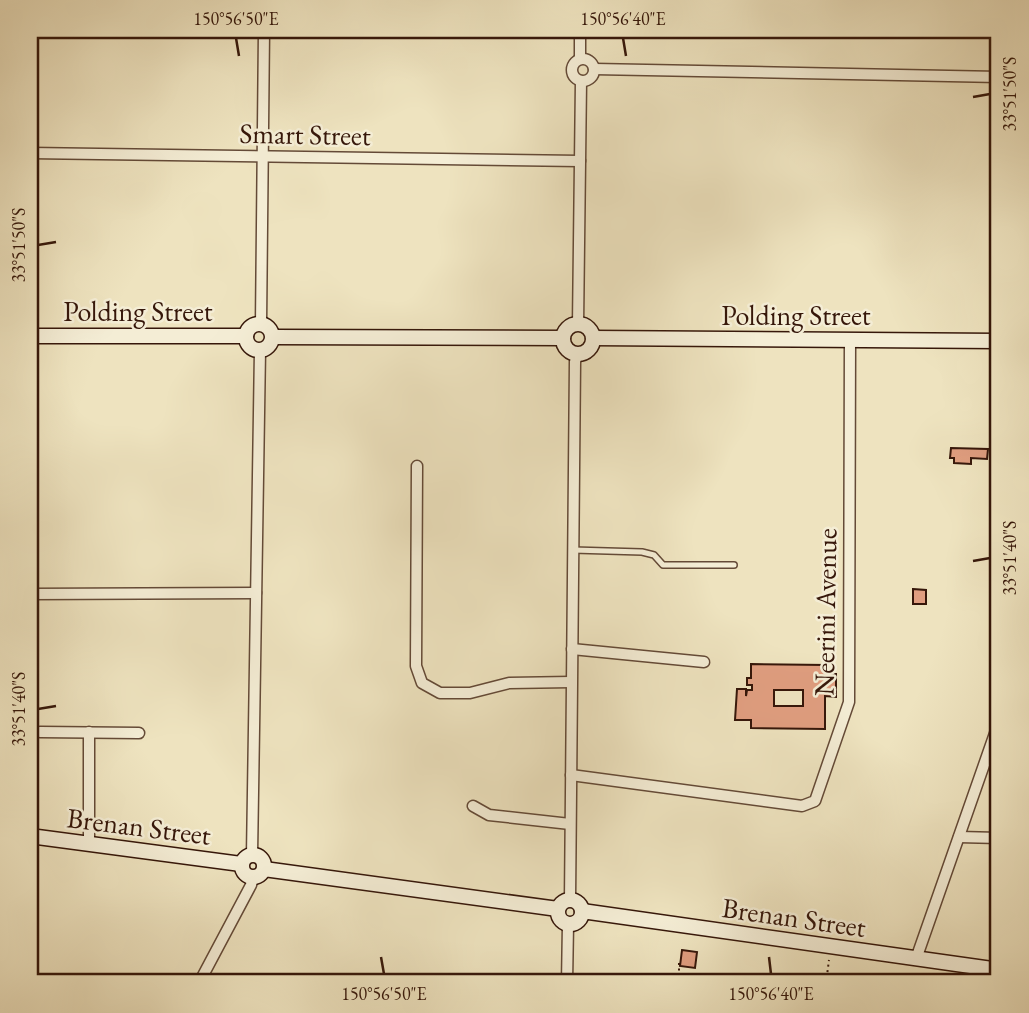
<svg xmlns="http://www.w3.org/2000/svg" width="1029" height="1013" font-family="'EB Garamond',serif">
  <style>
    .building { fill: #e09e80; stroke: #36170a; stroke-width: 2; fill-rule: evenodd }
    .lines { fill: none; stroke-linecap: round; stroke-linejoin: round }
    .lane-casing { stroke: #644a37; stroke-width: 8 }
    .street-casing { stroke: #644a37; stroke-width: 13 }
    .secondary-casing { stroke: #36170a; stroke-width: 17 }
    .path { stroke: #36170a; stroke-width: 2; stroke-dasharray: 2 3.5; stroke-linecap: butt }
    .lane { stroke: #f4edd5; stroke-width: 5 }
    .street { stroke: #f4edd5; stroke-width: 10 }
    .secondary { stroke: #f4edd5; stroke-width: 14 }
    .ticks { fill: none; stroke: #36170a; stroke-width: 2.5 }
    .labels { text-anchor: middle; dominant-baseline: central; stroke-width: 5; stroke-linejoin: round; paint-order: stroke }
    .street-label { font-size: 28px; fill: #36170a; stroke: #f4edd5 }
    .neatline { fill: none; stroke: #36170a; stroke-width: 2.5 }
    .ticks-label { font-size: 18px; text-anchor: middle; fill: #36170a }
  </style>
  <rect width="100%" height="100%" fill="#eee3bf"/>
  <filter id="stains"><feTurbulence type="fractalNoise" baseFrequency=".00286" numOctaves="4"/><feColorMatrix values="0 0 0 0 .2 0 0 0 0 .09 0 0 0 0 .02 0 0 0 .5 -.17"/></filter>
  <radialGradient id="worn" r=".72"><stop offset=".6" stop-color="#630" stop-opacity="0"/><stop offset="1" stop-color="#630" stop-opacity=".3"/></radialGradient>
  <g class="building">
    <polygon points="951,448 988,449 987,459 971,458 971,464 954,463 954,458 950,458"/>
    <polygon points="913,589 926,590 926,604 913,604"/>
    <path d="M751,664l75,1v5h5v4h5v23l-11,-1v33l-74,-1v-8h-16l2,-31h9v7l1,-6h5v-5h-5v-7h4zM774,690h29v16h-29z"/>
    <polygon points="682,950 697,952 695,968 680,966"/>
  </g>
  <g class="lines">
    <g class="lane-casing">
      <polyline id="lane" points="573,550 642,552 654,555 663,565 734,565"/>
    </g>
    <g class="street-casing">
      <g id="street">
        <polyline points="580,59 580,30"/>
        <circle cx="583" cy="70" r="11"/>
        <polyline points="594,69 999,77"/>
        <polyline points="30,153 580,161"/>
        <polyline points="261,324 264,30"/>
        <polyline points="578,325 581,81"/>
        <polyline points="417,466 416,666 422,683 440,693 470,693 509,683 571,682"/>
        <polyline points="30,594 256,593"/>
        <polyline points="572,649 704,662"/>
        <polyline points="40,732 139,733"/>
        <polyline points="571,775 802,806 815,801 849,702 850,340"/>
        <polyline points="473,806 489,815 570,824"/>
        <polyline points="959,837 999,838"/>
        <polyline points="89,845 89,732"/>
        <polyline points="252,855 260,350"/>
        <polyline points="570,900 575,362 577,354"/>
        <polyline points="916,959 999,722"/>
        <polyline points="199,983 251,885 253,877"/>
        <polyline points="567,983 568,924"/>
      </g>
    </g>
    <g class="secondary-casing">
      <g id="secondary">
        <circle cx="259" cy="337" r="13"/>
        <circle cx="578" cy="339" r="15"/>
        <polyline points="30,336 246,336"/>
        <polyline points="273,337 563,338"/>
        <polyline points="593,338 999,341"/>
        <polyline points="30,836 241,864"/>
        <circle cx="253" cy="866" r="11"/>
        <polyline points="264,869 558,909"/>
        <circle cx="570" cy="912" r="12"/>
        <polyline points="582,911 999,970"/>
      </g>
    </g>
    <g class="path">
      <polyline points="679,963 679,983"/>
      <polyline points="826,983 829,960"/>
    </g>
    <use href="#lane" class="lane"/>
    <use href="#street" class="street"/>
    <use href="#secondary" class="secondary"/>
  </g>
  <path class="ticks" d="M236,38l3,18M623,38l3,18M973,97l17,-3M38,245l18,-3M973,561l17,-3M38,709l18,-3M381,957l3,17M769,957l2,17"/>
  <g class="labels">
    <g class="street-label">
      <text transform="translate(305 134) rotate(1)">Smart Street</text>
      <text x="138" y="311">Polding Street</text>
      <text x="796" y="315">Polding Street</text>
      <text transform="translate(825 612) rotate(-89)">Neerini Avenue</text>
      <text transform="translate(139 826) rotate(7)">Brenan Street</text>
      <text transform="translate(794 917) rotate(8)">Brenan Street</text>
    </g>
  </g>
  <rect width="1029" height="1013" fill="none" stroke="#eee3bf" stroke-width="77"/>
  <rect x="38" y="38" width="952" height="936" class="neatline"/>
  <g class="ticks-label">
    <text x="236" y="25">150°56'50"E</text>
    <text x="623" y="25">150°56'40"E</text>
    <text transform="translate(1010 94) rotate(-90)" y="6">33°51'50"S</text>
    <text transform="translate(19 245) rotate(-90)" y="6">33°51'50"S</text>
    <text transform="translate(1010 558) rotate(-90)" y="6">33°51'40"S</text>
    <text transform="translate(19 709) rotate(-90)" y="6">33°51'40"S</text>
    <text x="384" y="1000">150°56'50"E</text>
    <text x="771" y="1000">150°56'40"E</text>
  </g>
  <rect width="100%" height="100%" filter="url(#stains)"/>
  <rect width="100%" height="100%" fill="url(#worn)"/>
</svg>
